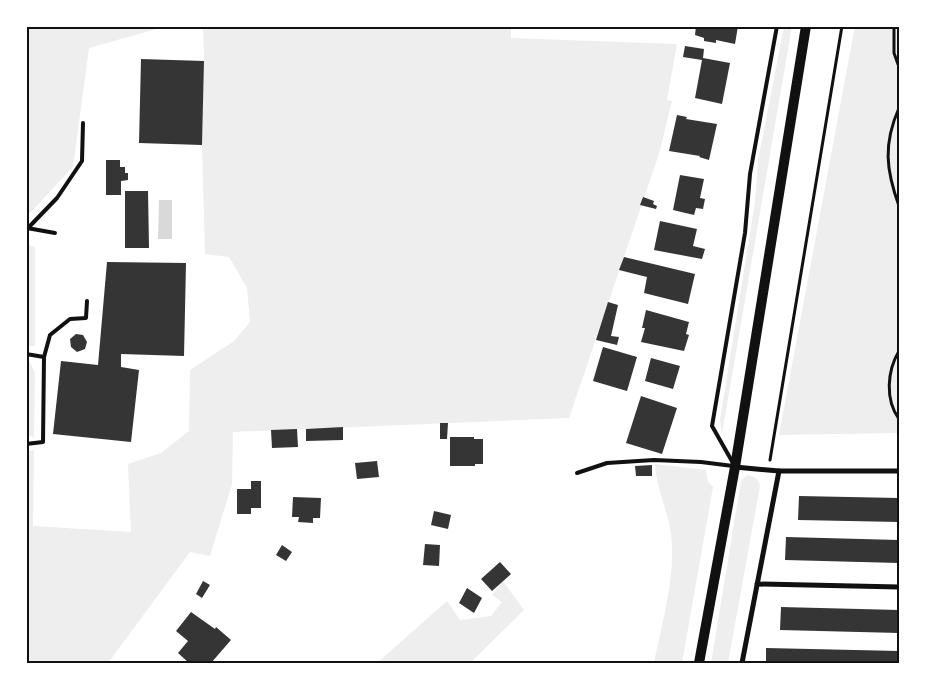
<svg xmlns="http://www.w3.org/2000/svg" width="925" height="689" font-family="Signika,sans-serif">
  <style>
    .green { fill: #eee }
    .water { fill: #d9d9d9 }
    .building { fill: #353535 }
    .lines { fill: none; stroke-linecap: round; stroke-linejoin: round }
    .path { stroke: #111; stroke-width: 3 }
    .service { stroke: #111; stroke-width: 4 }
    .minor { stroke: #111; stroke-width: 5 }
    .secondary { stroke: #111; stroke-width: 10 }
    .neatline { fill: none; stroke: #111; stroke-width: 2 }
  </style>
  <rect width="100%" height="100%" fill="#fff"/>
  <g class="green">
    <polygon points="26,26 167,26 89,48 73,167 26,217"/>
    <polygon points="203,26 511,26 511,38 677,44 667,100 672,101 659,154 569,418 233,432 232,484 210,556 190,552 108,663 26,663 26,452 34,450 33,526 131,532 128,464 161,453 189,431 190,370 234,341 250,322 247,288 229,257 205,254 202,145 204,61"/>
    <polygon points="784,26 792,26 722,434 720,420 755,202 758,161"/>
    <polygon points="855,26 899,26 899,433 779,435"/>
    <polygon points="26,244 35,247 35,346 26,346"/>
    <polygon points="26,361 30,362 35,373 34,437 26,435"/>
    <path d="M655,464l51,6 2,12 5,5 -31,176h-28c8,-41 24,-94 16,-135 -4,-22 -14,-42 -15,-64z"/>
    <path d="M747,475c8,2 11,3 13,11l-32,177h-17l30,-182z"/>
    <polygon points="503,581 524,610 470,663 377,663 447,601 460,620 491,616 502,602 492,595"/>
  </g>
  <polygon class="water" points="159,200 172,200 172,239 158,239"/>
  <g class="building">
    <polygon points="696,26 738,26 735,44 716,40 716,43 704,41 704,38 695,35"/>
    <polygon points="685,46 704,49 703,58 730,63 722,104 695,98 702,60 683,57"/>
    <polygon points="141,59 204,61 202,145 139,143"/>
    <polygon points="677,115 687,117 686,119 717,124 709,160 699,157 700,156 669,151"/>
    <polygon points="106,160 120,160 120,167 125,167 125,173 128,173 128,180 121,181 121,195 106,195"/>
    <polygon points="680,175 704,179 700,198 705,199 703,209 696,208 694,215 673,210"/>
    <polygon points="125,191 148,191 149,248 125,248"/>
    <polygon points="643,197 654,201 653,204 657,206 656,209 640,205"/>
    <polygon points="660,221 697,229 693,246 705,249 702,259 654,250"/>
    <polygon points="624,257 695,274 688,304 644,293 647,277 619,270"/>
    <polygon points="107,262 186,263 184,356 121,354 121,367 139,370 131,442 53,434 61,361 98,365"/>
    <polygon points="608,302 618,305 611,336 619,337 617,345 596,340"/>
    <polygon points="646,310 689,322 686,334 689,335 684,351 641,342 645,328 642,328"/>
    <polygon points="76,334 83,335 87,342 85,349 77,352 71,347 70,339"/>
    <polygon points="603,347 637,357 627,391 593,381"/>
    <polygon points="651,358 680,366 673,389 645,381"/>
    <polygon points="641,396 677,408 662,454 626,443"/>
    <polygon points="440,423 448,423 447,439 440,439"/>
    <polygon points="343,427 343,440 306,441 306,429"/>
    <polygon points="297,429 298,447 272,448 271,430"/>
    <polygon points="450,437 474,437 474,439 483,439 483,464 475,464 475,466 450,466"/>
    <polygon points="377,461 379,477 357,479 355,463"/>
    <polygon points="652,465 652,476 636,476 635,466"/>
    <polygon points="251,481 261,481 261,508 251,508 251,514 237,514 237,489 251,489"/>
    <polygon points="799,496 899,498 899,522 798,520"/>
    <polygon points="293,497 321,498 320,518 313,518 313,523 298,522 299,517 292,517"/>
    <polygon points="434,511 451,515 448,529 431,525"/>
    <polygon points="786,537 899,540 899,563 785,560"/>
    <polygon points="425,544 440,545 439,566 423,565"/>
    <polygon points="282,545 292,552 286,561 276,555"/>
    <polygon points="500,562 511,574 492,591 481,579"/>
    <polygon points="203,581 210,585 202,598 196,594"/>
    <polygon points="467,588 482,598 474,613 459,603"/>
    <polygon points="781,607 899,610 899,633 780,630"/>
    <polygon points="191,612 215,629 216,627 231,640 211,663 189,663 178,653 188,641 176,631"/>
    <polygon points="766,648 899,651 899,663 766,663"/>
  </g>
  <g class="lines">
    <g class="path">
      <polyline points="894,26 894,53 899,67"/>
      <path d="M899,108c-16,36 -13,62 0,98"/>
      <path d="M899,351c-12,20 -14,49 0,68"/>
      <polyline points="770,460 842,26"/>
    </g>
    <g class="service">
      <polyline points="27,228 55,233"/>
      <polyline points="28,228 57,198 82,161 83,123"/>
      <polyline points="26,354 44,357"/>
      <polyline points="26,444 43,442 44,357 50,335 70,319 86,318 87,301"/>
      <polyline points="733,463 712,426 745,233 750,174 777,26"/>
      <polyline points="577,473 607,463 654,460 701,462 733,466"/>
    </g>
    <g class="minor">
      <polyline points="735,467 779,471 899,471"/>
      <polyline points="757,584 899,587"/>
      <polyline points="742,663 779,471"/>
    </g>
    <polyline class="secondary" points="699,663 735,467 806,26"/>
  </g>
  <rect width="925" height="689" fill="none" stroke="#ffffff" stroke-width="55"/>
  <rect x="28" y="28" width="870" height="634" class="neatline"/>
</svg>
